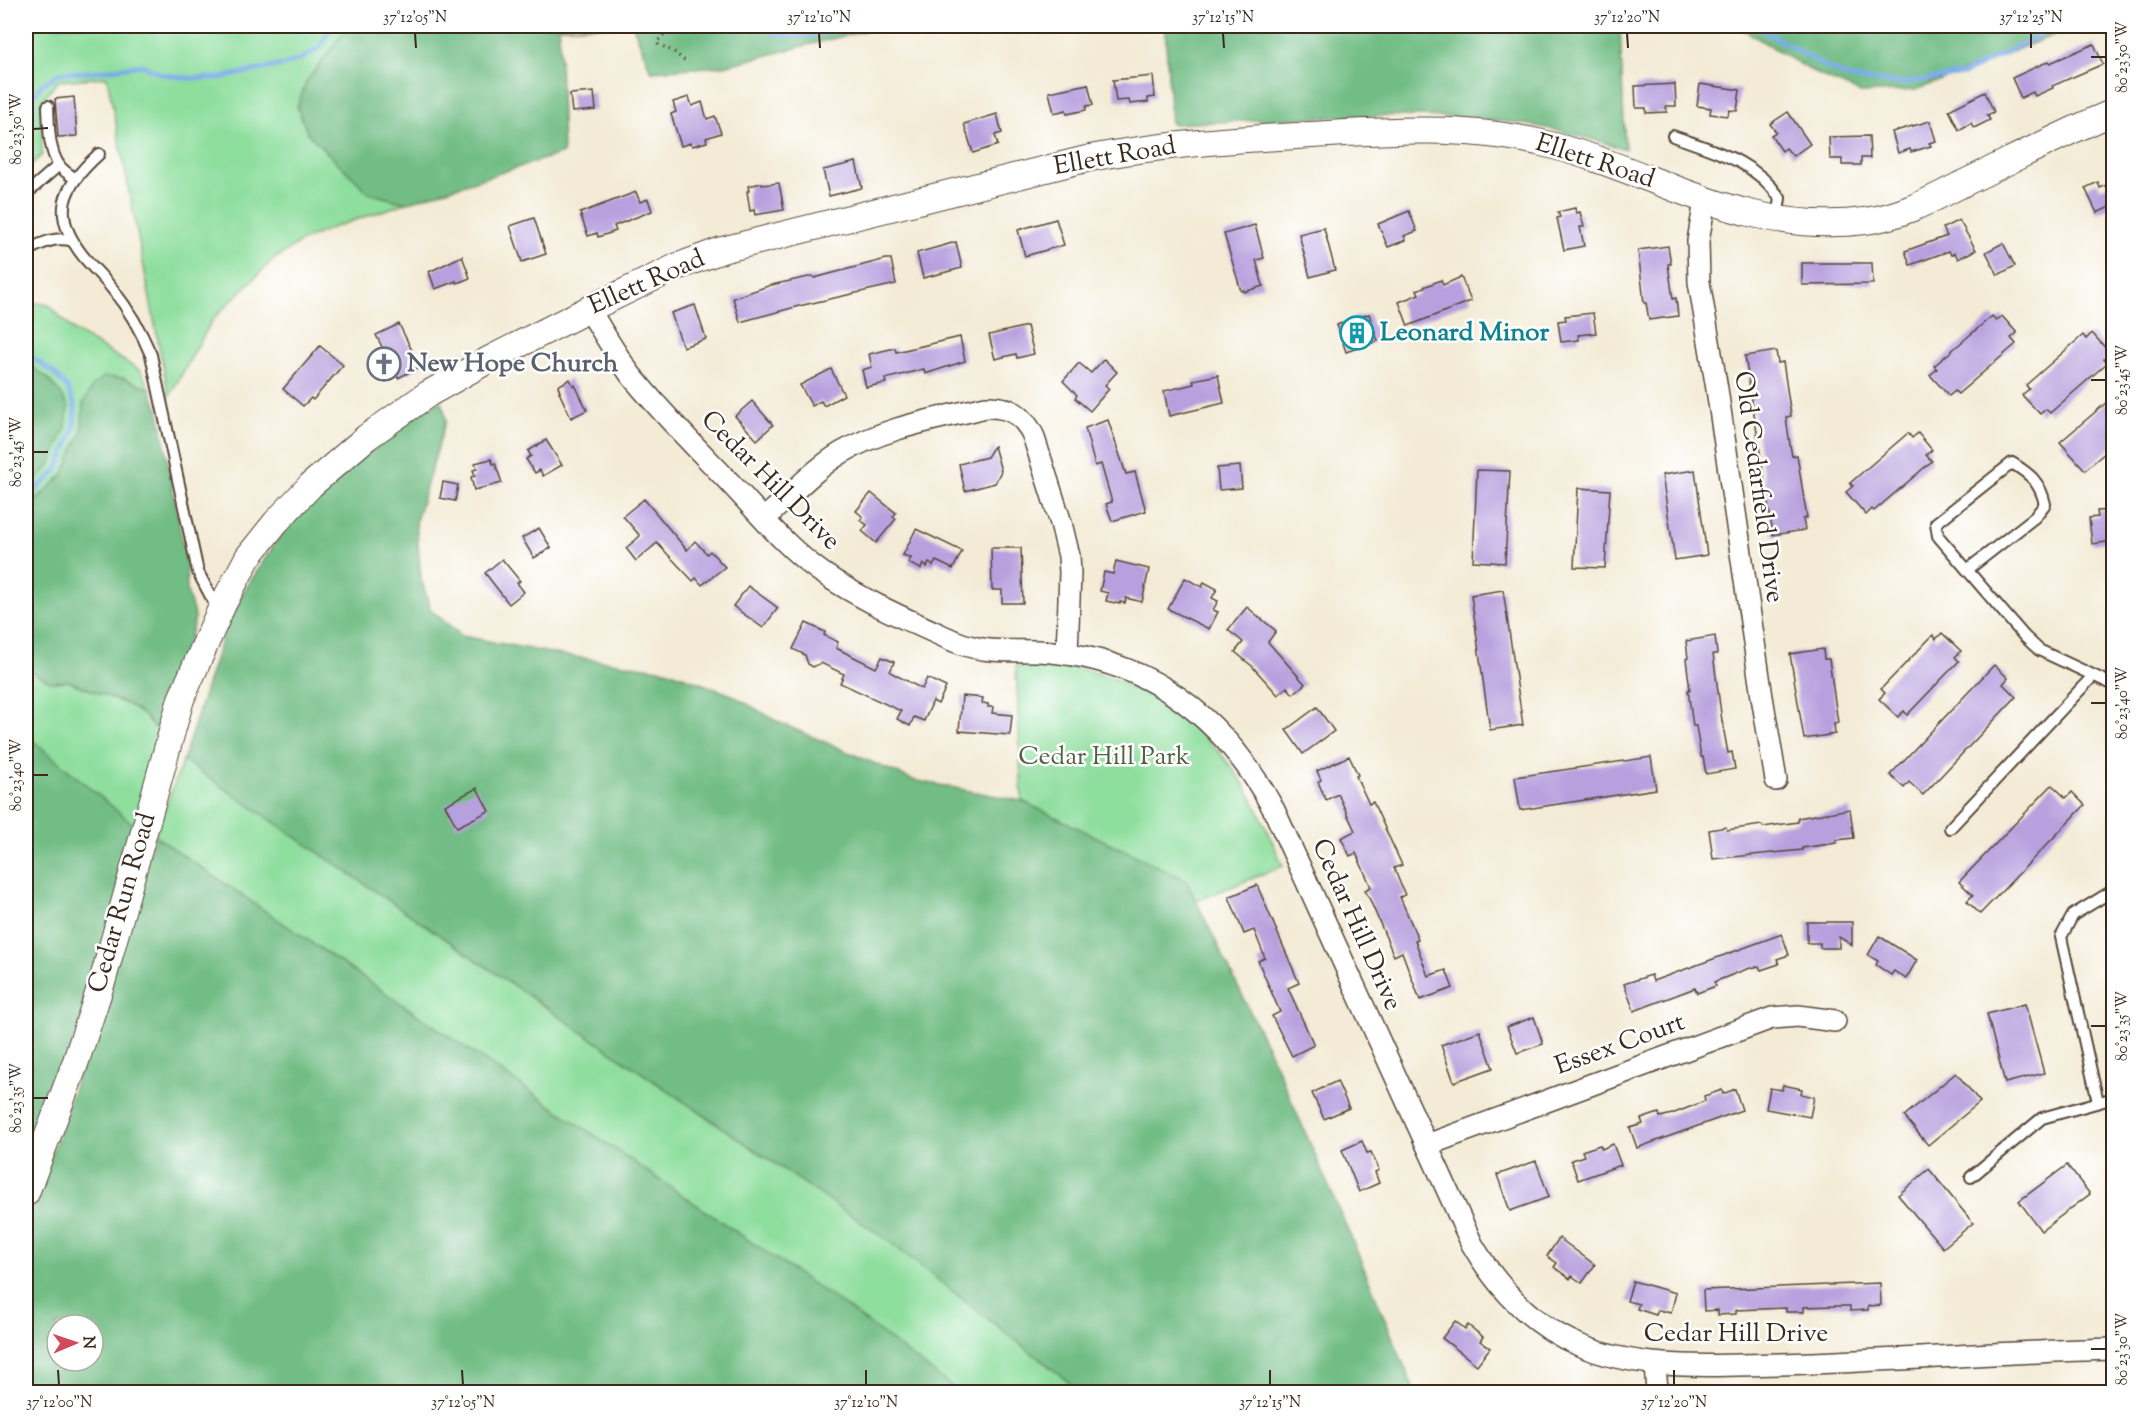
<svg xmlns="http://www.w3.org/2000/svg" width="2139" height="1418" font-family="'Sorts Mill Goudy',serif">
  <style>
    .green { fill: #8ede9e; stroke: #64845e; stroke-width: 1.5 }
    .forest { fill: #72bd85; stroke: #567452; stroke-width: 1.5; fill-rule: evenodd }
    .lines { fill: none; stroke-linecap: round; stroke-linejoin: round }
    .stream { stroke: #7cace6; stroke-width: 5 }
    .building { fill: #b7a0de }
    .service-casing { stroke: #574739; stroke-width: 14 }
    .minor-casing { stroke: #574739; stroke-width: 24 }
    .tertiary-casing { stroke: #574739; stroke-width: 28 }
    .path { stroke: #574739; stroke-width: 3; stroke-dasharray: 1.5 4.5; stroke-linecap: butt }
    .service { stroke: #fff; stroke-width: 10 }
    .minor { stroke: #fff; stroke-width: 21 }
    .tertiary { stroke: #fff; stroke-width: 26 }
    .ticks { fill: none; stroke: #3b2a1e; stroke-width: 2 }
    .labels { text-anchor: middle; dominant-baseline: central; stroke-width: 5; stroke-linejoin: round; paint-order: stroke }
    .street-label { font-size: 26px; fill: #3b2a1e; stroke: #fff }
    .culture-label { font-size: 26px; font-weight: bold; fill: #0d838f; stroke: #fff; text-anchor: start }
    .worship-label { font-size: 26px; font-weight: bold; fill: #5b616d; stroke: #fff; text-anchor: start }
    .park-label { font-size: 26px; fill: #546044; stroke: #fff }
    .neatline { fill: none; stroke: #3b2a1e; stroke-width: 2 }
    .ticks-label { font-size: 15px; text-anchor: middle; fill: #3b2a1e }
  </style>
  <rect width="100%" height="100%" fill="#fff"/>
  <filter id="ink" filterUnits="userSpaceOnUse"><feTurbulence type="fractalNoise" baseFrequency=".0167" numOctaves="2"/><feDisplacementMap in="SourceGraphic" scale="12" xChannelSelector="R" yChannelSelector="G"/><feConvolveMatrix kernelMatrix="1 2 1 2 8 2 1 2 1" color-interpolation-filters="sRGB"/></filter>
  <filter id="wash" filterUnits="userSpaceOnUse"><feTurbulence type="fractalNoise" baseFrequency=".008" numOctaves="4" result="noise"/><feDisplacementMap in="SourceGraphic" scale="24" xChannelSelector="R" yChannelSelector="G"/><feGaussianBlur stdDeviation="1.35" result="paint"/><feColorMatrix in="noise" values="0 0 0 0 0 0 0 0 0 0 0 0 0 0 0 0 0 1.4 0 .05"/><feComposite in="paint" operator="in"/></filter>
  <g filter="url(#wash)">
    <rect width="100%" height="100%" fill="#f3ebd5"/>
    <g class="green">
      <polygon points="28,26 349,26 306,82 369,193 406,203 334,227 302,241 273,260 213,319 169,397 107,77 58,81 41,102 42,155 26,169 26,27"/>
      <polygon points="26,301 49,305 74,331 141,371 150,389 124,378 83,404 82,431 63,475 31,505 26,518 26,489 50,465 61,394 48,379 26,362"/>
      <path d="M1016,666c15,0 30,-1 45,0 76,8 145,59 185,122 15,24 25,52 37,78l-87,35 -10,-21 -164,-79z"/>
      <polygon points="26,667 31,672 52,682 67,681 127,704 146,717 153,727 163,729 139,829 26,735"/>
      <polygon points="183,760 887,1240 1082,1392 959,1392 842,1304 155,836"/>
    </g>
    <g class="forest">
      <polygon points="349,26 621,26 559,27 563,153 406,203 369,193 308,134 297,107 306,82"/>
      <polygon points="633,26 883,26 724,66 651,71"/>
      <path d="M1165,26h455l5,123c-38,-11 -76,-23 -116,-27 -112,-13 -225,-2 -338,2z"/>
      <polygon points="1732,26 2076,26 1916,90 1861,93 1815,73 1739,27"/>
      <polygon points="26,362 48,379 61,394 68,407 66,427 50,465 26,489"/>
      <polygon points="104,377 124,378 150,389 159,412 186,563 187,591 195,618 169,711 163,729 153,727 146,717 127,704 68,681 52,682 31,672 26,667 26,518 31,505 63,475 82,431 83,404 93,385"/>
      <polygon points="442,401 446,420 416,521 421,579 431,610 462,636 561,655 666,670 732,695 778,722 913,780 1022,801 1186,880 1275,1063 1353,1242 1415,1392 1082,1392 887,1240 183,760 221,641 241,596 283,531 334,480 420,412"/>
      <polygon points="26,735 139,829 93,986 26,1173"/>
      <path d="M155,836l687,468 117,88h-933v-173l32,-82zM57,1325h36v36h-36z"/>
    </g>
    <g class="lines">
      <g class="stream">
        <path d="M760,26c7,4 14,7 22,9 17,3 56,-3 71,-9"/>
        <polyline points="1548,26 1551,26"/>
        <polyline points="1755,26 1828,68 1854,79 1902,83 1963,74 2058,26"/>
        <polyline points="26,135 32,127 33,98 40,86 60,73 92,72 142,65 161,74 187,78 220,78 287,64 303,58 320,47 331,26"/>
        <polyline points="26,353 54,373 68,389 75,406 74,429 57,470 26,499"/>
      </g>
    </g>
    <g id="blocks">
      <g class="building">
        <polygon points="2094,44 2103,64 2052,86 2053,88 2035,96 2033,92 2021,98 2012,78 2049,61 2050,63"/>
        <polygon points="1153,76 1155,97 1148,98 1148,102 1130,104 1129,100 1116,101 1113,80"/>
        <polygon points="1088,84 1093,105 1086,106 1086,110 1067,114 1066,110 1054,113 1049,92"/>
        <polygon points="1675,84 1676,106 1666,106 1667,112 1646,113 1646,108 1636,108 1635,86"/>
        <polygon points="1700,84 1740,90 1737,111 1729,110 1728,116 1710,114 1711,108 1697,106"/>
        <polygon points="594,92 596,110 572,112 570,94"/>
        <polygon points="1985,92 1994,112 1987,115 1990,120 1974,128 1971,123 1959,130 1949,110"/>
        <polygon points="74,97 77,136 58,137 55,99"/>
        <polygon points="689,97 692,106 702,102 707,119 715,116 721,133 706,138 707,142 692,146 691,143 681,146 671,114 676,112 673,102"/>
        <polygon points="1788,112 1810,144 1793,156 1786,148 1782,151 1771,135 1776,132 1770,124"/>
        <polygon points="997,114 1002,133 995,135 998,145 973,153 964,124"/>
        <polygon points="1930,121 1936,141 1929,143 1931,146 1911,152 1910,149 1898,153 1892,132"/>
        <polygon points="1869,136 1870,158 1861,158 1861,165 1842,165 1842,159 1830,159 1829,137"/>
        <polygon points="856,162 862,188 829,196 823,170"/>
        <polygon points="2098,182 2100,188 2114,182 2114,205 2097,213 2085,188"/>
        <polygon points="762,183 762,185 779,183 784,210 755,215 754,210 750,211 747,191 749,191 748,186"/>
        <polygon points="636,192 640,202 648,199 652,211 614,226 616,231 598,237 597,233 588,236 580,213"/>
        <polygon points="1575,208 1576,213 1580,212 1584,227 1580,227 1584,246 1564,250 1557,218 1560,217 1558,212"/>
        <polygon points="1409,211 1417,231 1404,236 1406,240 1388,247 1378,224"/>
        <polygon points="534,218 546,254 522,262 510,226"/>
        <polygon points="1056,219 1064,245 1025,256 1018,230"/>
        <polygon points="1959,220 1976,250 1958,259 1955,253 1951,255 1949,251 1910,265 1905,251 1947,236 1943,228"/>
        <polygon points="1255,225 1264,258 1256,260 1263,286 1244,292 1244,290 1241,291 1224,234"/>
        <polygon points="1324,228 1335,270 1310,277 1299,234"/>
        <polygon points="956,242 962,268 923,278 917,253"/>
        <polygon points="2003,243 2015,266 1998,275 1986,252"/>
        <polygon points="1668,246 1671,264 1668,264 1673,299 1676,298 1678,316 1649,320 1646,303 1644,303 1638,250"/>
        <polygon points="462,256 470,278 457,283 456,281 435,289 429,272"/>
        <polygon points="886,259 891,259 896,284 799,306 740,322 733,298 771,285 813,276 814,278"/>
        <polygon points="1802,263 1872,263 1873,284 1802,285"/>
        <polygon points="1461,277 1471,301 1408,326 1399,302 1419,294 1417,290 1441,280 1443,285"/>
        <polygon points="695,305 706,339 683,347 671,313"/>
        <polygon points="1593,313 1596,333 1578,335 1579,340 1561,342 1558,321 1566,320 1565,316"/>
        <polygon points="1369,314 1378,341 1346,352 1337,325 1359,316 1360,317"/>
        <polygon points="1992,316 1996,321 2002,316 2017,333 2011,338 2016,344 1958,394 1955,391 1949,396 1930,375 1937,369 1934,366"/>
        <polygon points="399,324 420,367 398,378 376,335"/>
        <polygon points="1027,326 1034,354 1017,358 1016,354 995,359 989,335"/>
        <polygon points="2092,333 2110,353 2104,359 2107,363 2050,413 2046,409 2040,414 2022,395 2029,389 2026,385 2083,335 2086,339"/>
        <polygon points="960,337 965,361 925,374 924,369 885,379 886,383 866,387 862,370 872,367 869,354 895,348 896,352"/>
        <polygon points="320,346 343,365 313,400 311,398 303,406 283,389"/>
        <polygon points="1776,351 1778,363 1783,362 1791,416 1786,417 1790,445 1792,456 1797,455 1807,518 1803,519 1805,530 1773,535 1745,356"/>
        <polygon points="1104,359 1117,372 1105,385 1109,389 1090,411 1075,398 1077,395 1063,381 1079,363 1091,373"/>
        <polygon points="831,369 844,395 824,406 821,401 812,406 800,385"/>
        <polygon points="1218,375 1224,403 1169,416 1164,391 1194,384 1193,380"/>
        <polygon points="570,379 573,386 575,385 587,410 571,418 559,392 560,392 558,386"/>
        <polygon points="2114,396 2114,445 2085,470 2060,442"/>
        <polygon points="752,401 773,425 757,440 735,416"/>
        <polygon points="1108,420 1126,474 1135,472 1146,511 1112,521 1106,504 1112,502 1101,464 1095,466 1085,428"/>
        <polygon points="1908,433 1912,438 1918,433 1932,450 1926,455 1932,461 1874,511 1872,509 1866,515 1846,492 1853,486 1850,483"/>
        <polygon points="546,440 562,465 543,476 540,470 535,473 526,459 531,456 528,451"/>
        <polygon points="994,446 1001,471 995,483 965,491 959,464 987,457"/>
        <polygon points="491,459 493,464 495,463 502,483 474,490 471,477 475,476 473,470 477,469 475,463"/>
        <polygon points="1240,466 1242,488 1219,490 1217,468"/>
        <polygon points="1477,470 1510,471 1505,563 1473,561"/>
        <polygon points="1695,470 1707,555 1675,560 1662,475"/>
        <polygon points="443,482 458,485 455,501 440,498"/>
        <polygon points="1578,488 1610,490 1605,568 1574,567"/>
        <polygon points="871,493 896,513 893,517 896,519 876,543 862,531 867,525 860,520 863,517 856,511"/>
        <polygon points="644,499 687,550 695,541 707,554 710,551 725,567 702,585 696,578 693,581 657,543 636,561 626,548 640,536 623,516"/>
        <polygon points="2114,510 2114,541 2092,544 2089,518 2098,517 2097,511"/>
        <polygon points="539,528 551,548 534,558 522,538"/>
        <polygon points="916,529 962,551 953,569 936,561 933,566 929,563 927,567 923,564 921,569 908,563 911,558 903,555"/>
        <polygon points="991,548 1021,548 1023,603 1002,603 1002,590 992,590"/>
        <polygon points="502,559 520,581 517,583 524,592 509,604 485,573"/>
        <polygon points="1116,561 1149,569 1142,602 1126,598 1125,603 1120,602 1120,604 1106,601 1108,593 1100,591 1104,572 1113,574"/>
        <polygon points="1185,578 1202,587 1204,582 1217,589 1212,598 1218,601 1213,610 1218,612 1209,629 1168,609"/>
        <polygon points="748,586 778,608 763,628 733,606"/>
        <polygon points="1503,590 1523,725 1490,730 1471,595"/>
        <polygon points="1247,607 1276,631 1268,642 1305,684 1293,694 1287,687 1278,695 1252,666 1235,652 1243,642 1228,630"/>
        <polygon points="806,623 825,632 824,635 838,642 836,648 876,668 882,657 894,662 890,672 922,689 927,678 946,687 938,704 933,701 924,721 914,717 910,726 897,719 901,711 840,683 844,674 821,663 813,667 808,664 805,655 793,649"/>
        <polygon points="1942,633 1961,651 1955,657 1959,661 1907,715 1904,711 1898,717 1879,699 1885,693 1881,689 1933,635 1936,639"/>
        <polygon points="1715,636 1717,654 1713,654 1722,721 1728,753 1732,752 1735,769 1706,774 1703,757 1701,757 1696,726 1693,726 1688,690 1690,690 1686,659 1688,658 1686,641"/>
        <polygon points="1823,649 1824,659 1829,659 1838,723 1834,724 1835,734 1804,739 1790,654"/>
        <polygon points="1994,665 2008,678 2003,684 2016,697 1923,795 1909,782 1904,788 1890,775"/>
        <polygon points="962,696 983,698 982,703 988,704 988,707 993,707 992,713 1012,715 1010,735 959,731"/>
        <polygon points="1317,707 1334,731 1303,754 1286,730"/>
        <polygon points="1349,756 1358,775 1356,776 1369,804 1373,802 1402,865 1394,868 1405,895 1400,897 1418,939 1415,940 1428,976 1446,970 1453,988 1420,1000 1402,952 1394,956 1370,900 1365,890 1371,887 1356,853 1350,856 1341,838 1355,831 1338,794 1326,800 1318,782 1321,780 1317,771"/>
        <polygon points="1651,757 1656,789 1520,810 1515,777"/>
        <polygon points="2052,785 2066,798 2072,792 2085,805 1980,914 1967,901 1973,895 1959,882"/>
        <polygon points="477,788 489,811 457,827 445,805"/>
        <polygon points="1850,809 1854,838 1836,840 1836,843 1802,848 1802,850 1713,859 1709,830 1726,827 1727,830 1762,825 1763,827 1798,822 1798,818"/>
        <polygon points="1257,885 1299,983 1288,988 1314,1045 1292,1056 1272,1016 1280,1012 1258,961 1265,958 1254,930 1244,934 1229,897"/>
        <polygon points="1807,922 1852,922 1852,945 1839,937 1839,948 1820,948 1820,943 1807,943"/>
        <polygon points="1782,934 1789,955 1777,959 1779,964 1761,970 1759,966 1747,969 1714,982 1716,986 1697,993 1695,988 1634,1011 1624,984 1651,975 1653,981"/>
        <polygon points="1879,936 1917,960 1906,979 1894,971 1891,975 1876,965 1878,961 1868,955"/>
        <polygon points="2025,1004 2044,1073 2005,1083 1987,1014"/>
        <polygon points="1534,1017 1543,1044 1517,1053 1507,1027"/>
        <polygon points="1480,1031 1493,1068 1454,1082 1441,1045"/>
        <polygon points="1956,1073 1980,1102 1928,1145 1904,1116"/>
        <polygon points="1337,1081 1349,1108 1324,1119 1312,1093"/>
        <polygon points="1783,1085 1802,1089 1801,1094 1814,1097 1810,1117 1766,1109 1770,1088 1782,1090"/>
        <polygon points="1735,1089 1742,1110 1637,1148 1630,1128 1643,1124 1641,1119 1659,1113 1660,1117 1672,1114 1705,1101 1704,1096 1722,1090 1723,1094"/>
        <polygon points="1362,1141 1367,1153 1371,1152 1379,1170 1375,1172 1379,1183 1359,1192 1342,1150"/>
        <polygon points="1613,1144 1621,1165 1578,1180 1571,1160 1584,1156 1582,1151 1600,1145 1602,1149"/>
        <polygon points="1536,1161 1549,1197 1510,1211 1497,1175"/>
        <polygon points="2067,1165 2090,1194 2041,1231 2019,1201"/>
        <polygon points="1929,1169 1973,1223 1943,1248 1898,1195"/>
        <polygon points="1559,1238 1595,1265 1582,1283 1572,1276 1570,1279 1554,1267 1557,1263 1547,1256"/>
        <polygon points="1633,1281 1676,1293 1671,1313 1658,1310 1656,1315 1637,1309 1639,1304 1627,1301"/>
        <polygon points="1880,1283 1881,1305 1868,1306 1868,1310 1850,1311 1850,1306 1836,1306 1804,1307 1804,1312 1786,1312 1786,1308 1736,1310 1736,1314 1718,1315 1718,1310 1704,1311 1703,1290"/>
        <polygon points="1455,1321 1465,1329 1468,1325 1483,1337 1480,1341 1490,1348 1477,1365 1442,1338"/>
      </g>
    </g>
  </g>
  <g filter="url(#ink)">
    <use href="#blocks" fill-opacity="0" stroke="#574739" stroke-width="1.5"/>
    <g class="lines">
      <g class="service-casing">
        <g id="service">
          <path d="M48,106c1,18 0,43 11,59 3,5 10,9 15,13"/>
          <path d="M1673,136c41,15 81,24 107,62l-3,21"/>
          <path d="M99,154c-37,33 -49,60 -16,102 10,12 22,23 31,35 16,20 27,40 37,64l47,217 20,38"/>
          <polyline points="26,194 59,165"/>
          <path d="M26,251c16,-8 29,-15 47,-10"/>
          <path d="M1967,570l68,-53 10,-13c-5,-22 -15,-30 -33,-41l-76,60 2,13 86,100 15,14 75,35"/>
          <polyline points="1950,828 2093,676"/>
          <polyline points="2098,1102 2061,937 2073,915 2114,890"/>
          <polyline points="1971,1177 2042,1118 2114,1098"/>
        </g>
      </g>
      <g class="minor-casing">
        <g id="minor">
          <polyline points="1705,201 1698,241 1699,282 1717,389 1762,697 1776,780"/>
          <path d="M589,309c13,22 26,44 41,65 32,40 69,76 104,113 28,30 54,62 87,85 40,28 89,49 133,69 36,15 62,7 98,11 103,10 174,69 222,158l198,434c25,43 60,81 107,101 64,27 135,20 202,19 111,-3 222,-12 333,-15"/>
          <path d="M764,519c25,-22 49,-49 77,-66 44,-26 97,-34 145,-46 24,-1 37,8 47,28l28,88 8,33 1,17 -3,81"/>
          <polyline points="1427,1145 1772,1018 1798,1016 1835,1021"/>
          <polyline points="1655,1364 1657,1392"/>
        </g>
      </g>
      <g class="tertiary-casing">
        <path id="tertiary" d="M26,1193l49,-129 28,-85 78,-280 42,-95 25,-47 28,-35 35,-37 56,-48 61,-43 62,-35 99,-50 87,-42 46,-17 368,-92c68,-13 137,-18 207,-22 80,-5 165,-12 245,7 111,26 202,94 323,78 35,-4 68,-22 99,-38 50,-24 99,-50 150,-71"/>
      </g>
      <polyline class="path" points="672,26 657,42 658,44 674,52 686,62"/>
      <use href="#service" class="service"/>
      <use href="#minor" class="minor"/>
      <use href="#tertiary" class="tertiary"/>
    </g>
  </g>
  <path class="ticks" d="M415,33l1,15M819,33l1,15M1223,33l1,15M1627,33l1,15M2031,33v15M2091,57h15M33,129l15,-1M2091,380h15M33,452h15M2091,703h15M33,775h15M2091,1026h15M33,1098h15M2091,1349h15M58,1370l1,15M462,1370l1,15M866,1370v15M1270,1370v15M1674,1370v15"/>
  <defs>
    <g id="building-ring" transform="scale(1.725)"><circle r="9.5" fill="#fff" stroke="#0f9aa8" stroke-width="1.5"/><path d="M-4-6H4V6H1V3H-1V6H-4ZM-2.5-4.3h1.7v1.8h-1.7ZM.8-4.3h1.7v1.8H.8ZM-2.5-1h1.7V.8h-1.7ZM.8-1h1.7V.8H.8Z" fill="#0f9aa8"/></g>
    <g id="church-ring" transform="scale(1.725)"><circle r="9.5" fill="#fff" stroke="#6b7280" stroke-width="1.5"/><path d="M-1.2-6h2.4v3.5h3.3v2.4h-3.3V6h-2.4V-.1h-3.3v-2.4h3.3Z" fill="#6b7280"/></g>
  </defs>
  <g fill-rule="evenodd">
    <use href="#building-ring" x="1357" y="333"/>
    <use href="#church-ring" x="384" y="364"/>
  </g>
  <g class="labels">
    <g class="street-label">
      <text transform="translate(1115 157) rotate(-10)">Ellett Road</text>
      <text transform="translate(1595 162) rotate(18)">Ellett Road</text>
      <text transform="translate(647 283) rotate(-24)">Ellett Road</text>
      <text transform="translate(770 481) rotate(45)">Cedar Hill Drive</text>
      <text transform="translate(1758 487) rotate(82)">Old Cedarfield Drive</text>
      <text transform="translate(123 903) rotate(-74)">Cedar Run Road</text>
      <text transform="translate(1356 925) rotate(66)">Cedar Hill Drive</text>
      <text transform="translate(1620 1045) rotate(-20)">Essex Court</text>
      <text x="1736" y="1334">Cedar Hill Drive</text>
    </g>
    <g class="culture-label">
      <text x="1380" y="333">Leonard Minor</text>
    </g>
    <g class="worship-label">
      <text x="407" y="364">New Hope Church</text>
    </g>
    <g class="park-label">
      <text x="1104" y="757">Cedar Hill Park</text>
    </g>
  </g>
  <rect width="2139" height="1418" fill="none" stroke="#fff" stroke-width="66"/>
  <g transform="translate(75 1343) rotate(88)"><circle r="28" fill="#ffffff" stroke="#b1aaa5" stroke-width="1.5"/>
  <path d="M0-4.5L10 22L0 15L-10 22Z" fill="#d1495b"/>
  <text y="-9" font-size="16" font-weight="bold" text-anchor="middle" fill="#3b2a1e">N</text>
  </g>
  <rect x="33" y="33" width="2073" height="1352" class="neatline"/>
  <g class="ticks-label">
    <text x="415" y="22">37°12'05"N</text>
    <text x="819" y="22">37°12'10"N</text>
    <text x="1223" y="22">37°12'15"N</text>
    <text x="1627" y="22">37°12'20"N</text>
    <text x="2031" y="22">37°12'25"N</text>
    <text transform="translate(2122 57) rotate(-90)" y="5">80°23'50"W</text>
    <text transform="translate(16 129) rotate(-90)" y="5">80°23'50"W</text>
    <text transform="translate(2122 380) rotate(-90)" y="5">80°23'45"W</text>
    <text transform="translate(16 452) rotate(-90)" y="5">80°23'45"W</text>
    <text transform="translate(2122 703) rotate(-90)" y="5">80°23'40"W</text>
    <text transform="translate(16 775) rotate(-90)" y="5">80°23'40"W</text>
    <text transform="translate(2122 1026) rotate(-90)" y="5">80°23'35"W</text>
    <text transform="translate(16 1098) rotate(-90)" y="5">80°23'35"W</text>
    <text transform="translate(2122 1349) rotate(-90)" y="5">80°23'30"W</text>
    <text x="59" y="1407">37°12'00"N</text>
    <text x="463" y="1407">37°12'05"N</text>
    <text x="866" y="1407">37°12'10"N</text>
    <text x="1270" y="1407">37°12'15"N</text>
    <text x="1674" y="1407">37°12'20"N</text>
  </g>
</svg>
